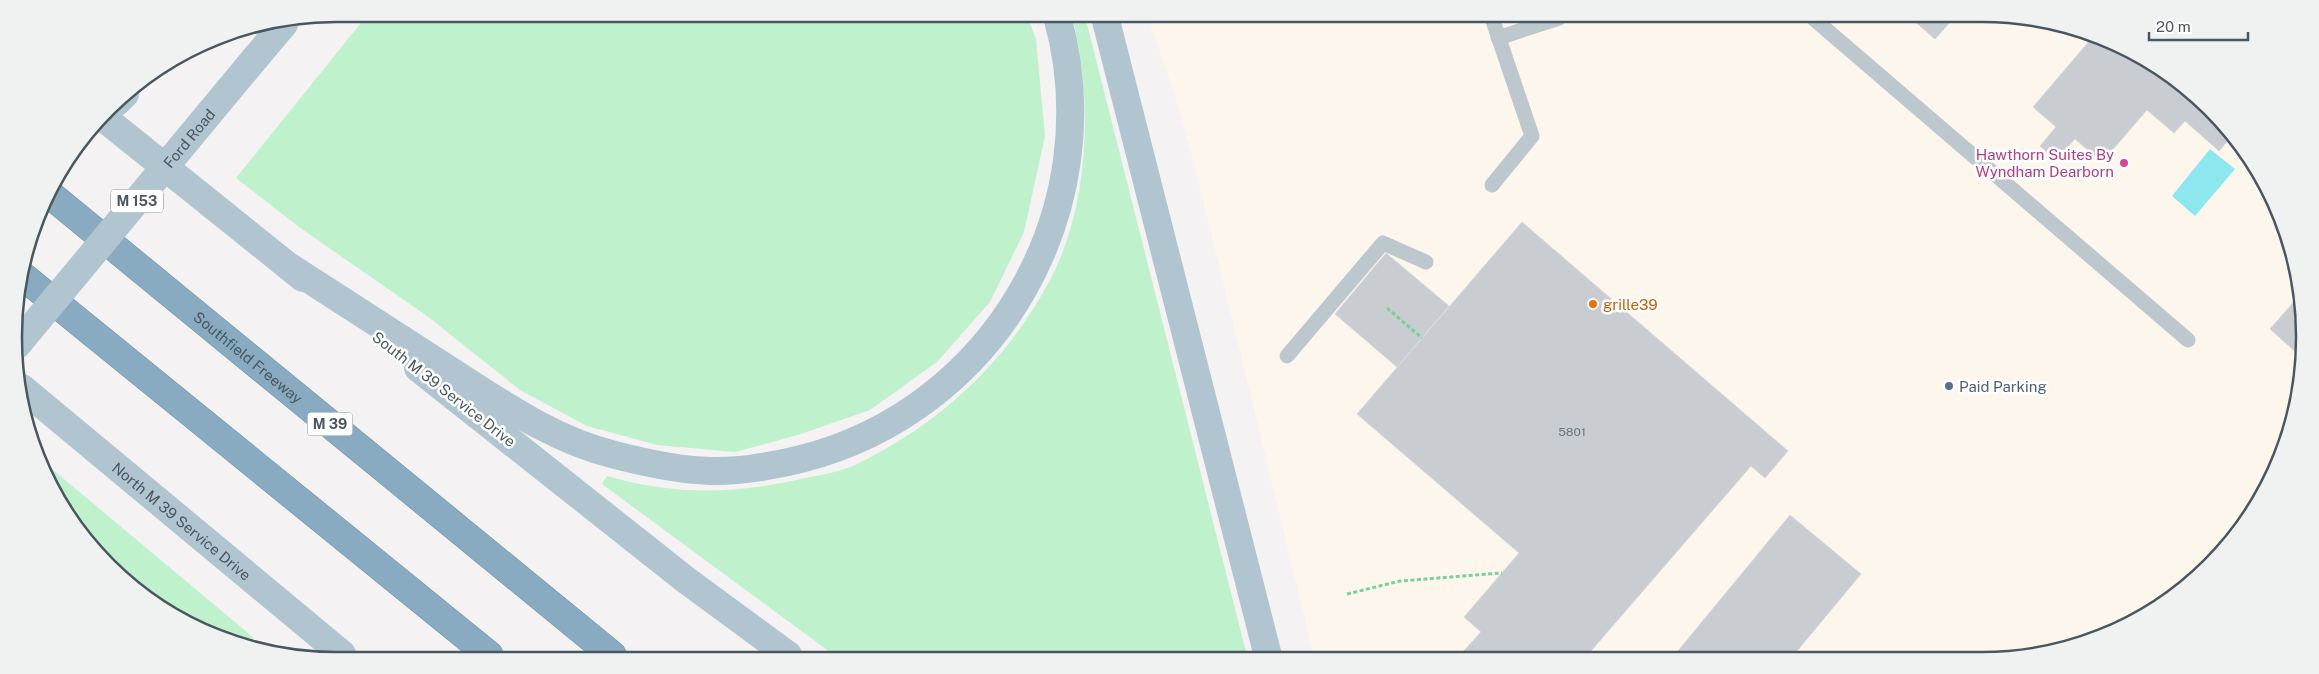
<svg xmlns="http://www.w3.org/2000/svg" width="2319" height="674" font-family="'Public Sans',sans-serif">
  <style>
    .commercial { fill: #fdf6ed }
    .green { fill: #c0f1cd }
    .water { fill: #8ce7ef }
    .building { fill: #c9cdd1; stroke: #d6d9dd }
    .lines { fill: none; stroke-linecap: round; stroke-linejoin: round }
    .motorway-casing { stroke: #7496ad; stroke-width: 29 }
    .path { stroke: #77d199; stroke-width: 3; stroke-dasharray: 4 2.5; stroke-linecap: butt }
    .service { stroke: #bdc8ce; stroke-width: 15 }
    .primary { stroke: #b1c5d1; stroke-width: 28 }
    .motorway { stroke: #89abc1; stroke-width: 28 }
    .primary-bridge { stroke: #b1c5d1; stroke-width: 28 }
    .hotel-dot { fill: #d1479c; stroke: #fff; stroke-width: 2 }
    .food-dot { fill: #e8710a; stroke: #fff; stroke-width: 2 }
    .service-dot { fill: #5c6f8a; stroke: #fff; stroke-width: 2 }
    .labels { text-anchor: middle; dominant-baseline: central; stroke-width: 5; stroke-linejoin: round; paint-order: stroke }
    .number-label { font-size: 12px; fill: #69757c }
    .shield { fill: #fff; stroke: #808a90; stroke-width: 1 }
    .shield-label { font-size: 14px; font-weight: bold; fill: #495860 }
    .street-label { font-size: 15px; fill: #495860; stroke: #fff }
    .hotel-label { font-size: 15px; fill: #b23c85; stroke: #fff; text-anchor: end }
    .food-label { font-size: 15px; fill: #c56008; stroke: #fff; text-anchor: start }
    .service-label { font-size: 15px; fill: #4e5e75; stroke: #fff; text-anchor: start }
    .rim { fill: none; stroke: #495860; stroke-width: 2.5 }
  </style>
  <rect width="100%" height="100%" fill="#f4f2f2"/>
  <polygon class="commercial" points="1148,17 2045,20 2161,68 2251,157 2299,274 2299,400 2272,480 2210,566 2125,627 2024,658 1314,656 1194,163 1175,96"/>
  <g class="green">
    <polygon points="368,14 1027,16 1036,39 1045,136 1024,232 990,302 937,362 870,410 798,435 735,452 657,445 587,426 520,390 427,316 299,227 236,178"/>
    <path d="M1072,16h13l162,640 -413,-1 -232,-171 5,-8c69,20 129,18 198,2 16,-3 34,-6 50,-13 85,-41 152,-103 196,-187 39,-75 42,-181 21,-262z"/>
    <polygon points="46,464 248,633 265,651 175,617 81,534"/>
  </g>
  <polygon class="water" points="2210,149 2235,169 2195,216 2172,196"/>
  <g class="building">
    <polygon points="1912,19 1952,20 1935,39"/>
    <polygon points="2091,39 2161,68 2231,137 2219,151 2185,121 2174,133 2147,110 2102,162 2075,139 2056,160 2040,146 2056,127 2033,107"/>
    <polygon points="1522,222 1788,451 1765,478 1751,466 1591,651 1597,657 1459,656 1481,632 1464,617 1519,553 1357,414"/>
    <polygon points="1386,253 1449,306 1397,367 1335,314"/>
    <polygon points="2299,296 2299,355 2270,329"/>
    <polygon points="1790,515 1861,574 1792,657 1673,657"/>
  </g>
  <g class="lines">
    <g class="motorway-casing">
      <g id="motorway">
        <path id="s2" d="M48,193l564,462"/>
        <polyline points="25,278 489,655"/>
      </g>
    </g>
    <g class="path">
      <polyline points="1387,308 1422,338"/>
      <polyline points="1347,594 1400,581 1502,573"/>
    </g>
    <g class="service">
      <polyline points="1492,18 1532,136 1492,185"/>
      <polyline points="1814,19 2188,340"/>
      <polyline points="1498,38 1559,18"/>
      <polyline points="1287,356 1383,243 1426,262"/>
    </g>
    <g class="primary">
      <polyline points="1105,17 1268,656"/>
      <polyline points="257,56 284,24"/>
      <polyline points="117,102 125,94"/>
      <polyline points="105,119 303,278"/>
      <path d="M290,267c52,34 105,68 158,102 53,34 105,71 167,86 31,8 63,15 95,16 30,1 62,-5 91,-12 194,-49 310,-250 256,-443"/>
      <polyline points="418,368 686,580 788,655"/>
      <path id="s1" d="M22,388l320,266"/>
    </g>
    <use href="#motorway" class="motorway"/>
    <path class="primary-bridge" id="s3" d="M17,345l240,-289"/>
  </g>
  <circle class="hotel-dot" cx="2124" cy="163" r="5"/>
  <circle class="food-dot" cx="1593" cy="304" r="5"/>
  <circle class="service-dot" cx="1949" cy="386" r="5"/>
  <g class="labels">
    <g class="number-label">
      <text x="1572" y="432">5801</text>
    </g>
    <g class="shield">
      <rect x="111" y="189.5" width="52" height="23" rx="4"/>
      <rect x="307.5" y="412.5" width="45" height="23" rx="4"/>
    </g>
    <g class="shield-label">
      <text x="137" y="201">M 153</text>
      <text x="330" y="424">M 39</text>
    </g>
    <g class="street-label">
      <text stroke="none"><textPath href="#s3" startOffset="269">Ford Road</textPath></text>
      <text stroke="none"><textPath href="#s2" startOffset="259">Southfield Freeway</textPath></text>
      <text transform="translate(444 389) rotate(38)">South M 39 Service Drive</text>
      <text stroke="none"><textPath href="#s1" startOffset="208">North M 39 Service Drive</textPath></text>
    </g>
    <g class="hotel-label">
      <text x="2114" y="154">Hawthorn Suites By<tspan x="2114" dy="17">Wyndham Dearborn</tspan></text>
    </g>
    <g class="food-label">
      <text x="1603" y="304">grille39</text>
    </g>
    <g class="service-label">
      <text x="1959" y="386">Paid Parking</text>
    </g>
  </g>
  <path d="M0 0H2319V674H0ZM336 22H1982A314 314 0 0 1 2296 336V338A314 314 0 0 1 1982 652H336A314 314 0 0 1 22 338V336A314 314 0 0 1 336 22Z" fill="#f0f2f2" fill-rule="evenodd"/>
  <path class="rim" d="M336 22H1982A314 314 0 0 1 2296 336V338A314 314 0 0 1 1982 652H336A314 314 0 0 1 22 338V336A314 314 0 0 1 336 22Z"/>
  <path d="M2149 32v8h99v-8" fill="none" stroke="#495860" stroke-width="2.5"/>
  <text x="2156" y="32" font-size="15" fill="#495860" stroke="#ffffff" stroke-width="4" paint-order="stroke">20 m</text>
</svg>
